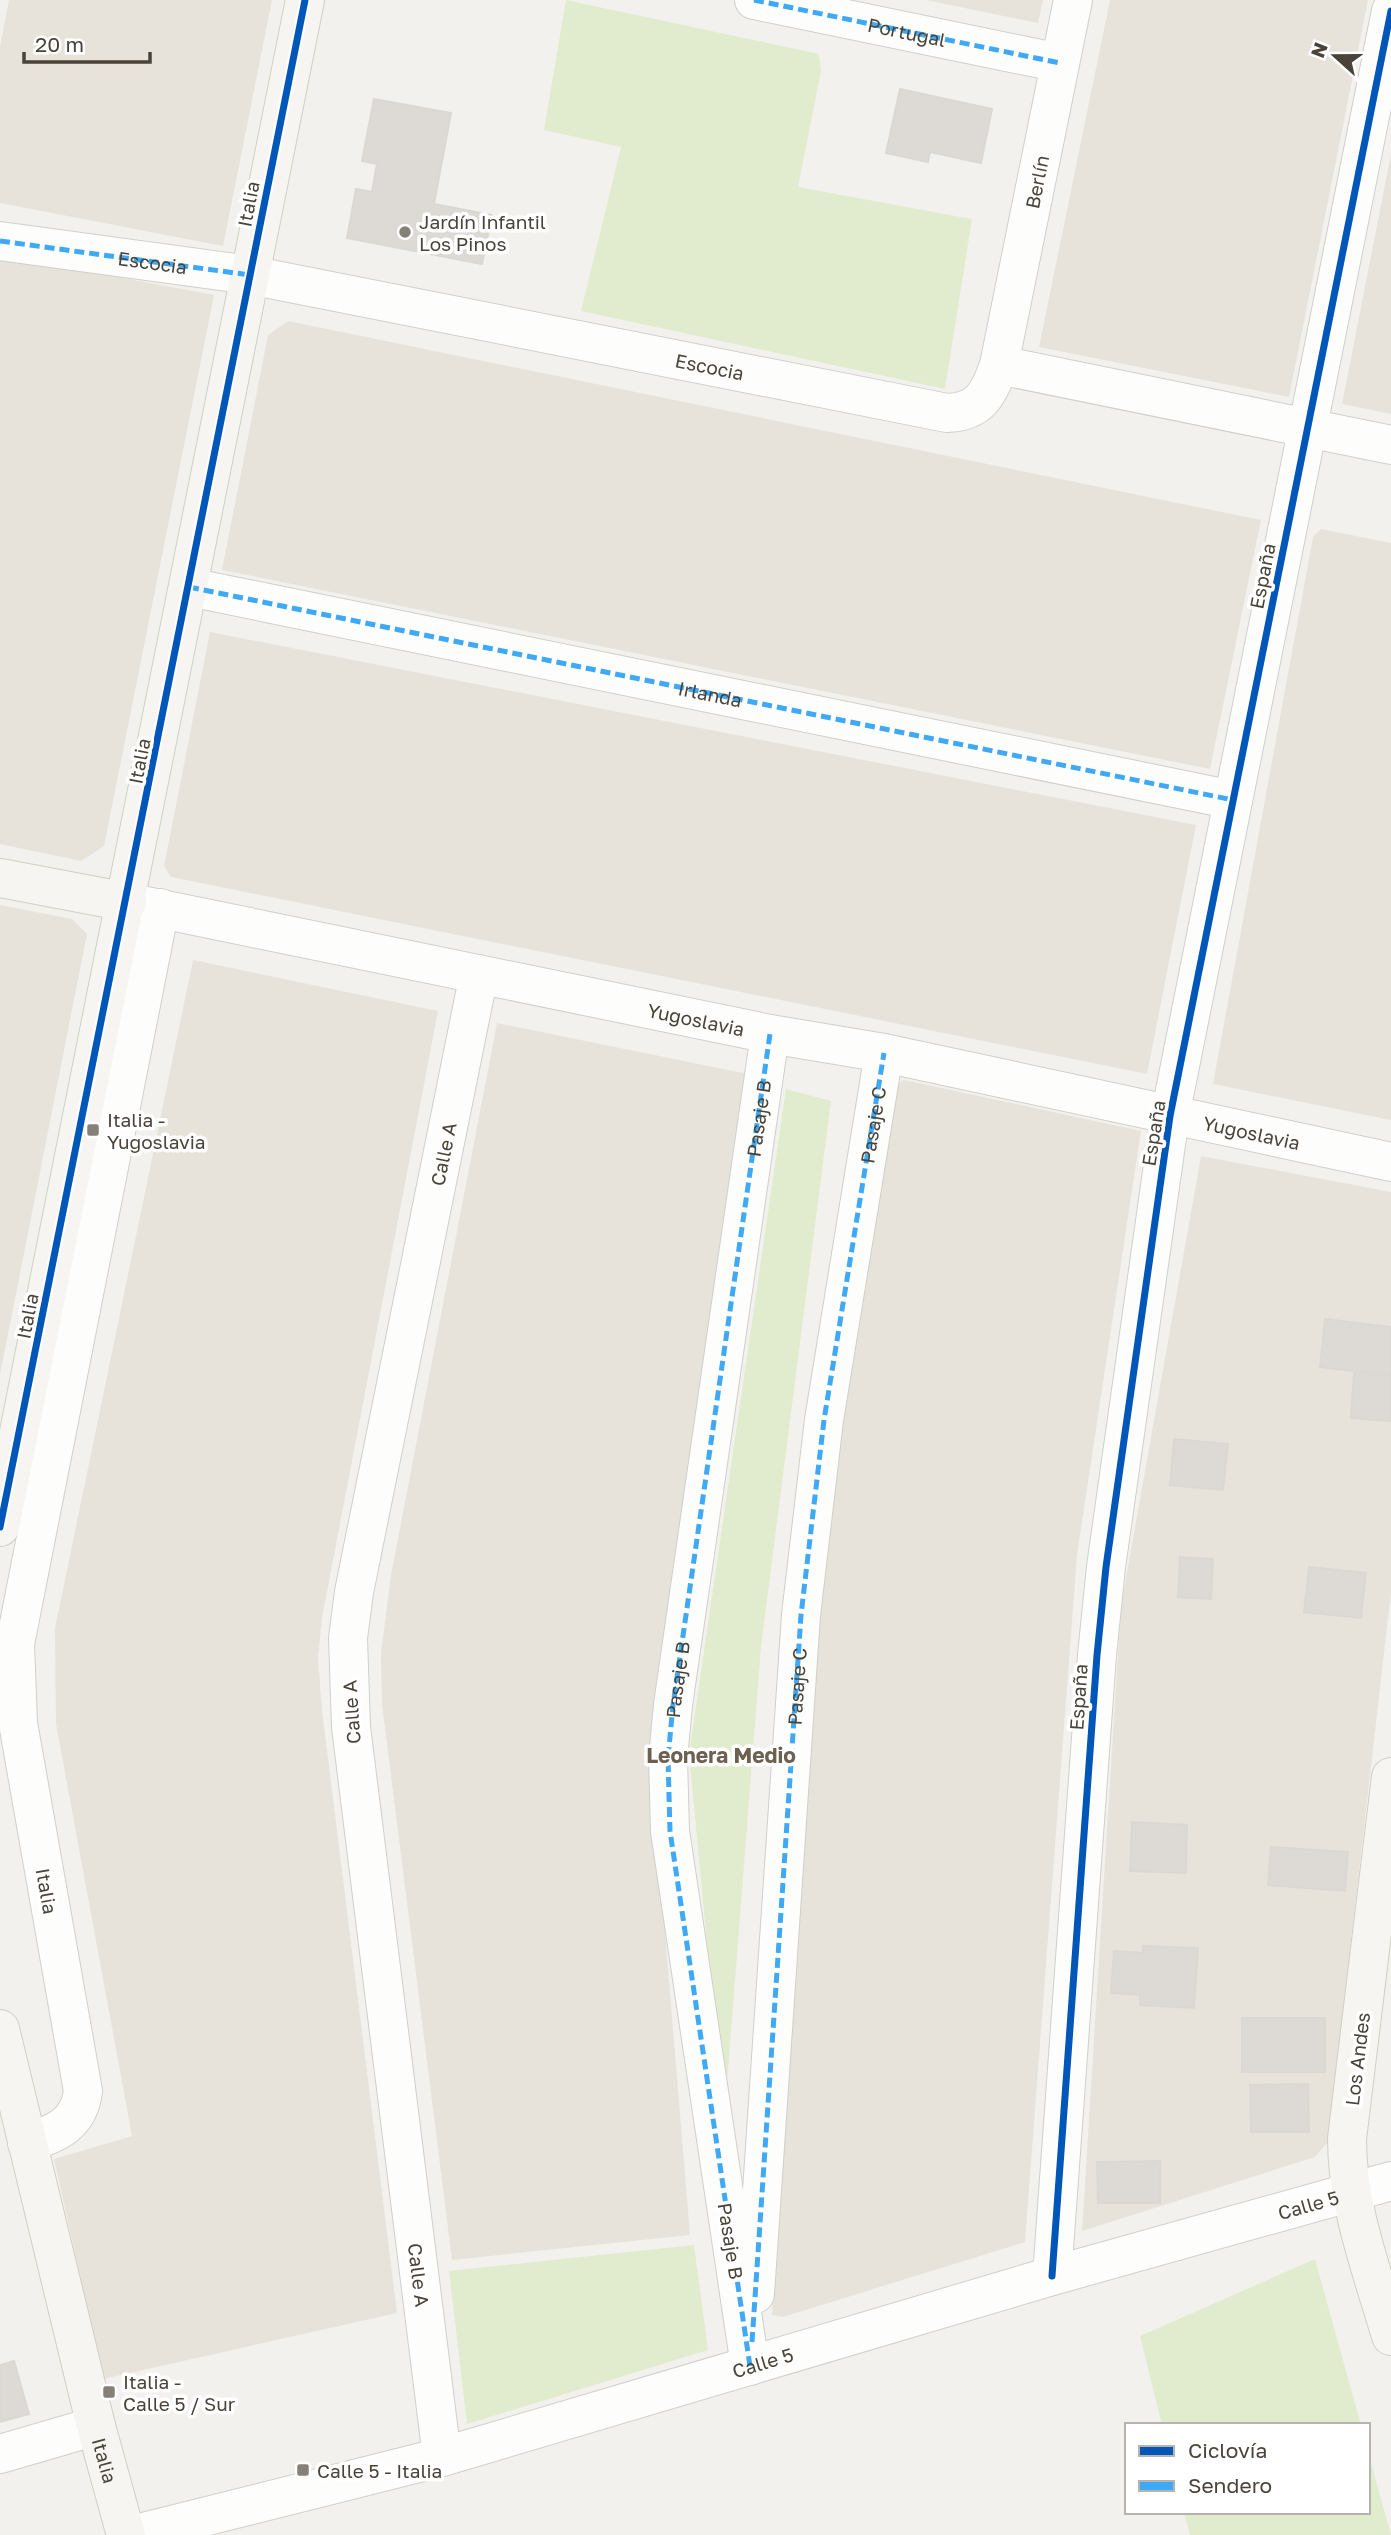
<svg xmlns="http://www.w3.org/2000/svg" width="1391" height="2535" font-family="'Golos Text',sans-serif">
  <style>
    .residential { fill: #e7e3db }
    .green { fill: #e1ecce }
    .building { fill: #dddad6; stroke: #dbd8d3; stroke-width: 2 }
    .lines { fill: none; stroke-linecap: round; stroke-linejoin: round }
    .street-casing { stroke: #d1cfcb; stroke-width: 40 }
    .secondary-casing { stroke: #d2cec4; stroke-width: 40 }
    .street { stroke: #fdfdfc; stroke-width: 38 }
    .secondary { stroke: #f7f5f1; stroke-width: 38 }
    .quiet { stroke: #3fa9f5; stroke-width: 5; stroke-dasharray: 10 5; stroke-linecap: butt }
    .cycleway-casing { stroke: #fff; stroke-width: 11 }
    .cycleway { stroke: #0057b8; stroke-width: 7 }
    .poi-dot { fill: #858078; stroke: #fff; stroke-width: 2.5 }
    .labels { text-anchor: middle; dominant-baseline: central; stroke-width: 7; stroke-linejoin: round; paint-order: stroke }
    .street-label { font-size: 19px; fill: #4a4339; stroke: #fff }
    .poi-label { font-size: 19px; fill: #4a4339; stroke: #fff; text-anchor: start }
    .neighbourhood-label { font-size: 21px; font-weight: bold; fill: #6c6150; stroke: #fff }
  </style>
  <rect width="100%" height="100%" fill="#f3f1ed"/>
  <g class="residential">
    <polygon points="9,0 272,0 223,246 0,203 0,46"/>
    <polygon points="926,0 1043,0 1038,23"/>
    <polygon points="1110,0 1368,0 1289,397 1039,347"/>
    <polygon points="1391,154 1391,414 1342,404"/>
    <polygon points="0,255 214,295 104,846 81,861 0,844"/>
    <polygon points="288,321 1261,520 1210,769 222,570 268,335"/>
    <polygon points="1321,529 1391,543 1391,1120 1213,1084 1313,537"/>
    <polygon points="210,632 1196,825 1147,1074 171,877 164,866"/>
    <polygon points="0,905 72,919 87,934 0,1375"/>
    <polygon points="193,960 438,1011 322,1618 318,1658 322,1710 397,2313 103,2379 54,2159 132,2136 56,1724 55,1628"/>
    <polygon points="497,1023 748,1074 650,1750 690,2235 452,2260 382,1704 381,1653 391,1575"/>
    <polygon points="904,1080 1141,1131 1077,1555 1025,2242 783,2317 772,2315 819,1520 887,1090"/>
    <polygon points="1201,1156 1391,1192 1391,1592 1328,2142 1315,2157 1082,2231 1121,1606"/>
  </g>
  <g class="green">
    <polygon points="566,0 819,54 821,71 798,187 972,219 945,389 581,311 621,147 544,130"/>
    <polygon points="786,1089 831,1101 761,1647 724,2122 689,1754"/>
    <polygon points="694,2245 708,2350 467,2424 449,2271"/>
    <polygon points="1315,2259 1361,2425 1162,2425 1140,2336"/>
    <polygon points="1368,2452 1391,2535 1190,2535 1184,2512 1368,2512"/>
  </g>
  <g class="building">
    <polygon points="900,89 992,109 981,163 930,152 928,162 886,153"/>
    <polygon points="374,99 451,113 434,204 492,215 482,264 347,238 356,189 372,192 377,164 362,161"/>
    <polygon points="1325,1319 1391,1327 1391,1375 1320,1367"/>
    <polygon points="1354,1373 1391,1376 1391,1421 1351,1418"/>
    <polygon points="1174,1439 1228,1444 1223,1490 1170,1485"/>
    <polygon points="1180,1557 1213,1559 1211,1599 1178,1597"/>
    <polygon points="1309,1567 1366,1573 1361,1618 1304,1612"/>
    <polygon points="1132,1822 1187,1825 1186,1873 1130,1871"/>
    <polygon points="1271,1847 1348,1852 1345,1891 1268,1885"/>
    <polygon points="1143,1946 1198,1948 1194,2008 1140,2005 1140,1995 1111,1993 1114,1951 1143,1953"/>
    <rect x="1242" y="2018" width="83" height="54"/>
    <polygon points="1308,2084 1309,2132 1251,2132 1250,2085"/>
    <polygon points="1160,2161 1160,2203 1098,2203 1097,2162"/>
    <polygon points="14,2361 29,2414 0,2422 0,2365"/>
  </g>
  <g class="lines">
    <g class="street-casing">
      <g id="street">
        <polyline points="754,0 1060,63"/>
        <path id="s1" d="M0,241l250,34 697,138c33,-1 42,-19 52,-48l74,-365"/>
        <polyline points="999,365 1391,445"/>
        <path id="s2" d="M189,587l1044,213"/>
        <path id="s3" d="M127,902l643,132 114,19 507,109"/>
        <path d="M27,2143c29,-10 52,-18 56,-52l-65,-368 -3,-79 145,-736"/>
        <polyline points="1052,2276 1097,1655 1106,1567 1170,1116 1391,11"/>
        <path id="s4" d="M755,2294l46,-679 23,-195 60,-367"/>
        <path id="s5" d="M750,2366l-80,-535 -2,-73 5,-53 97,-671"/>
        <polyline points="0,2454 96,2426"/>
        <path id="s6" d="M442,2457l-91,-730 -3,-89 6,-46 125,-618"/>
        <path id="s7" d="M132,2535l310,-78 610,-181 339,-95"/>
      </g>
    </g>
    <g class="secondary-casing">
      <g id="secondary">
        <polyline points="0,878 127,902"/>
        <polyline points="0,1527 305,0"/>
        <path d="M1391,1777l-44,362c0,68 25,132 44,197"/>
        <path id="s8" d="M0,2029l96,397 30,109"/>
      </g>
    </g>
    <use href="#street" class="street"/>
    <use href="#secondary" class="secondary"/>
    <g class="quiet">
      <path id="s9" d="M754,0l306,63"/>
      <polyline points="0,241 250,275"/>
      <polyline points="189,587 1233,800"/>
      <polyline points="752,2342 801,1615 824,1420 884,1053"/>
      <polyline points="750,2366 670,1831 668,1758 673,1705 770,1034"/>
    </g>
    <g class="cycleway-casing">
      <g id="cycleway">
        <polyline points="0,1527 305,0"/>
        <polyline points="1052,2276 1097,1655 1106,1567 1170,1116 1391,11"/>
      </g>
    </g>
    <use href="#cycleway" class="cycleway"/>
  </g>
  <g class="poi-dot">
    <circle cx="405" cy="232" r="7"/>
    <rect x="86" y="1123" width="14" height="14" rx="3.5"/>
    <rect x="102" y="2385" width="14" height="14" rx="3.5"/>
    <rect x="296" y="2463" width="14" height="14" rx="3.5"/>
  </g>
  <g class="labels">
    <g class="street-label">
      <text stroke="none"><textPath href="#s9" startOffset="156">Portugal</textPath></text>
      <text stroke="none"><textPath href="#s1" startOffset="1227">Berlín</textPath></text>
      <text transform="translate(248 204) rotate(-79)">Italia</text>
      <text stroke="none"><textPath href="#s1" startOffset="154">Escocia</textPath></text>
      <text stroke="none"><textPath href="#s1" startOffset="721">Escocia</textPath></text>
      <text transform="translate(1262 576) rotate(-79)">España</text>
      <text stroke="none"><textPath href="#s2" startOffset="532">Irlanda</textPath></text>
      <text transform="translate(139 761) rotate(-79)">Italia</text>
      <text stroke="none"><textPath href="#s3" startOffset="581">Yugoslavia</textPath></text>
      <text stroke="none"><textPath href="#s5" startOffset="1260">Pasaje B</textPath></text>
      <text stroke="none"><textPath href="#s4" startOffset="1176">Pasaje C</textPath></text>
      <text transform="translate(1153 1133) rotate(-81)">España</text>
      <text stroke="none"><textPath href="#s3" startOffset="1148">Yugoslavia</textPath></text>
      <text stroke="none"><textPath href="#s6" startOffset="1318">Calle A</textPath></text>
      <text transform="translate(27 1316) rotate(-79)">Italia</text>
      <text stroke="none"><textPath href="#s5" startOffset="693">Pasaje B</textPath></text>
      <text stroke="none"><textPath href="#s4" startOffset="609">Pasaje C</textPath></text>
      <text transform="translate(1078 1697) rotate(-86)">España</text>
      <text transform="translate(351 1712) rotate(-94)">Calle A</text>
      <text transform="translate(47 1891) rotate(80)">Italia</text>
      <text transform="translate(1357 2059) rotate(-83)">Los Andes</text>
      <text stroke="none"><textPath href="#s7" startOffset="1222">Calle 5</textPath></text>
      <text transform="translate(731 2241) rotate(81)">Pasaje B</text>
      <text transform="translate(419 2275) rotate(83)">Calle A</text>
      <text stroke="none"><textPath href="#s7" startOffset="654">Calle 5</textPath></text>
      <text stroke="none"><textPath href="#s8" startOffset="444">Italia</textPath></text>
    </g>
    <g class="poi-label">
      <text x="419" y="221">Jardín Infantil<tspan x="419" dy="22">Los Pinos</tspan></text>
      <text x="107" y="1119">Italia -<tspan x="107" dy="22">Yugoslavia</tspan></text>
      <text x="123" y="2381">Italia -<tspan x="123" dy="22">Calle 5 / Sur</tspan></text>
      <text x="317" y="2470">Calle 5 - Italia</text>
    </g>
    <g class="neighbourhood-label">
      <text x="721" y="1755">Leonera Medio</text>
    </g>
  </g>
  <rect x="1125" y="2423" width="245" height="91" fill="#ffffff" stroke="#b7b4b0" stroke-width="2"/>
  <rect x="1139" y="2446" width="35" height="10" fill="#0057b8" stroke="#b7b4b0" stroke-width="2"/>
  <text x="1188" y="2458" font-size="21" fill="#4a4339">Ciclovía</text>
  <rect x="1139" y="2481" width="35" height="10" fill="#3fa9f5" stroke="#b7b4b0" stroke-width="2"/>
  <text x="1188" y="2493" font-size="21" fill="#4a4339">Sendero</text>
  <g transform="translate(1335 56) rotate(291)" stroke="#ffffff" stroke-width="5" paint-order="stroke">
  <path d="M0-5L12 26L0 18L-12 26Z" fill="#4a4339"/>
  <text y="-10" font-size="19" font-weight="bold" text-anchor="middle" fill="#4a4339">N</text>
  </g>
  <path d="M24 52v10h126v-10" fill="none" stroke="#4a4339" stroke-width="3.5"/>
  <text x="35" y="52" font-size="21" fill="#4a4339" stroke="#ffffff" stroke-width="5" paint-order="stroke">20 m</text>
</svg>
